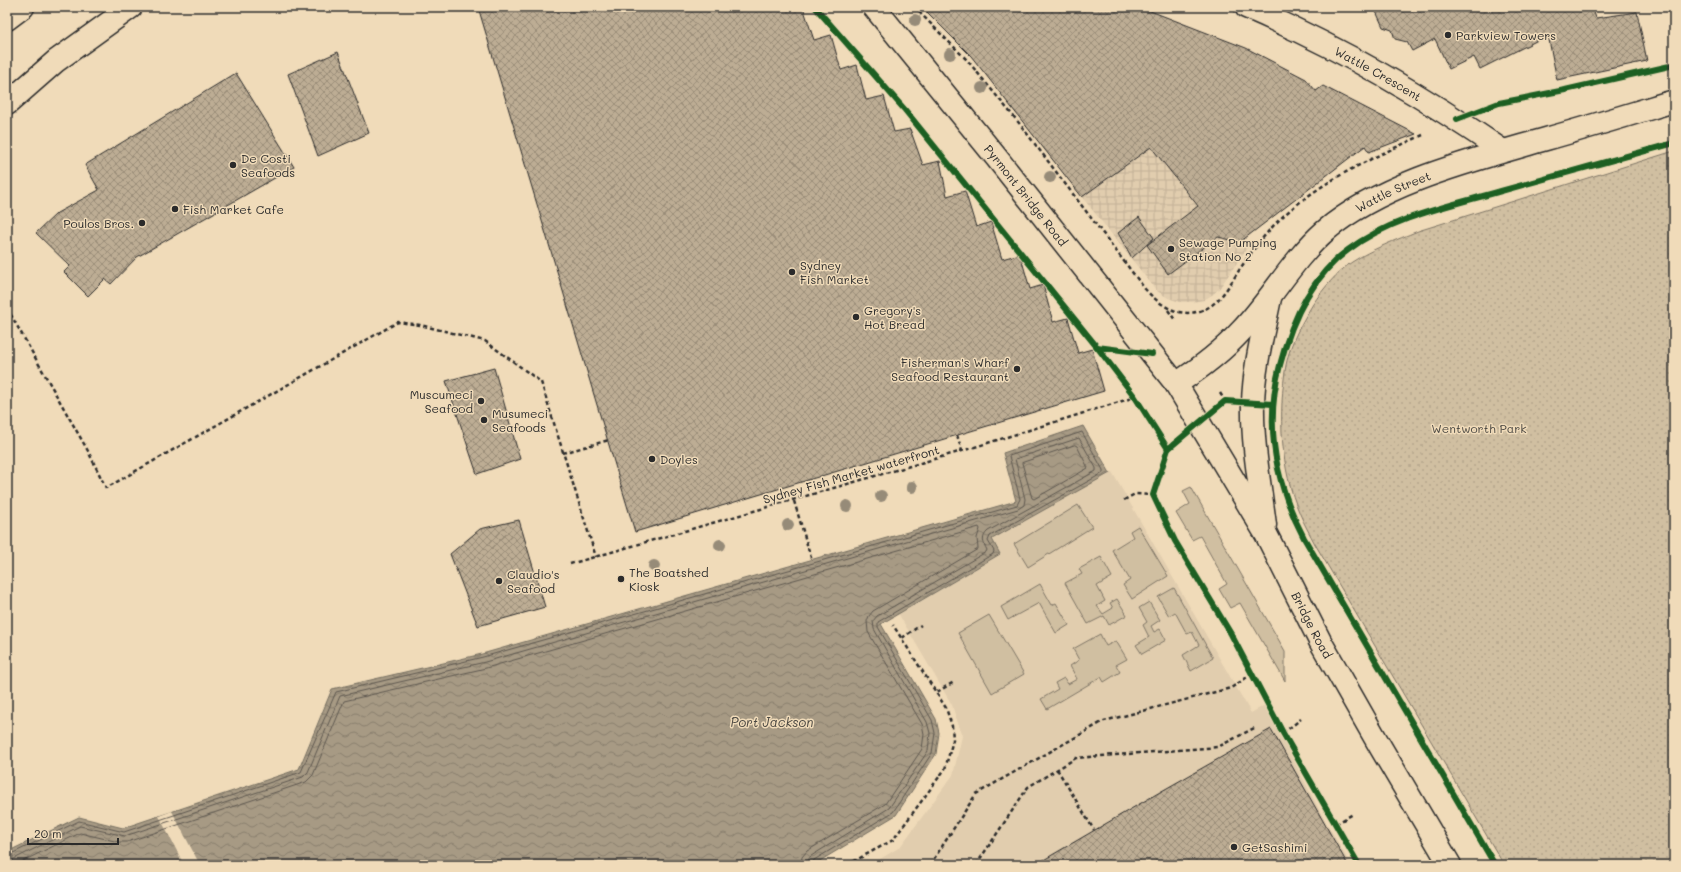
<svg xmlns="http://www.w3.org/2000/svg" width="1681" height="872" font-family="Mali,sans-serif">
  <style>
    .built { fill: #e1cdae }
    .industrial { fill: url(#industrial-grid) }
    .park { fill: url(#park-dots); stroke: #7e7566 }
    .garden { fill: #d0bfa1; stroke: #7e7566 }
    .water { fill: url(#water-waves); stroke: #756e60 }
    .pier { fill: #f0dbb9 }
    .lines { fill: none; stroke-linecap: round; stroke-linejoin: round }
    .shore { stroke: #5d574f; stroke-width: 1 }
    .building { fill: url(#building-cross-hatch); stroke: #2b2b2b }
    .street-casing { stroke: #2b2b2b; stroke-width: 25 }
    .primary-casing { stroke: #2b2b2b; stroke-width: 25 }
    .highway-casing { stroke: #2b2b2b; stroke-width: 25 }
    .path { stroke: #2b2b2b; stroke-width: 2.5; stroke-dasharray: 4 3; stroke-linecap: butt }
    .street { stroke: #f0dbb9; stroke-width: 22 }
    .primary { stroke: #f0dbb9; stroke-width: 22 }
    .highway { stroke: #f0dbb9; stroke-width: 22 }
    .cycleway-casing { stroke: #f0dbb9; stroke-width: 8 }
    .cycleway { stroke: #1b5e20; stroke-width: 6 }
    .tree { fill: #968b78 }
    .poi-dot { fill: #2b2b2b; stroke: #f0dbb9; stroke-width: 1.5 }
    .labels { text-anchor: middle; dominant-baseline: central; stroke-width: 3; stroke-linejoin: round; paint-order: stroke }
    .poi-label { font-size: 12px; fill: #2b2b2b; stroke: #f0dbb9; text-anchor: start }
    .street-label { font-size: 12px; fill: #2b2b2b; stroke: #f0dbb9 }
    .park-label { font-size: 12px; fill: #4c4943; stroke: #f0dbb9 }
    .water-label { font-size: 13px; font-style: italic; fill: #4a4741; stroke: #f0dbb9 }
  </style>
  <defs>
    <pattern id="industrial-grid" width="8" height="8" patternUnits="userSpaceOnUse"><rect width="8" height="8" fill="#e1cdae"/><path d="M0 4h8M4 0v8" fill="none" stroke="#c1b096"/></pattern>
    <pattern id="park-dots" width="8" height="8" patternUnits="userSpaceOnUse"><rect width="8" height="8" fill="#d0bfa1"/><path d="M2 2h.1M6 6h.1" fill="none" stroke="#b3a48b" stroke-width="1.8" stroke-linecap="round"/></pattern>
    <pattern id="water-waves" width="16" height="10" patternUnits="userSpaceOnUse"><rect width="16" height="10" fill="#a79a84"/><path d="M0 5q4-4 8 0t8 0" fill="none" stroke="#887e6c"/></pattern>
    <pattern id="building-cross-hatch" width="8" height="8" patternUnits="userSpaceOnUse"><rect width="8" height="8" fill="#bdad94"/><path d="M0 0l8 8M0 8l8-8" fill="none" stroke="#9a8d79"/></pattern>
  </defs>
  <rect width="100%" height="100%" fill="#f0dbb9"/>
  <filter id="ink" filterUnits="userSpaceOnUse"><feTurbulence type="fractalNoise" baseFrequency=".025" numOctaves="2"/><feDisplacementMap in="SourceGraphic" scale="8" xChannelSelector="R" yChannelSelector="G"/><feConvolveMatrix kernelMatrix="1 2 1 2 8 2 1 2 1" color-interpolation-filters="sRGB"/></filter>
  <g filter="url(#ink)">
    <polygon class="built" points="1112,472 1251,713 1265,705 1322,815 1351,865 870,865 900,847 953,775 962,736 952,705 898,613 1000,554 992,539"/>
    <polygon class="industrial" points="1151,147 1222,238 1251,242 1219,289 1212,295 1204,300 1192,302 1180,302 1168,298 1157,291 1082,197"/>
    <path class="park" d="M1674,151v714h-170l-189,-321c-5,-10 -11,-20 -15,-30 -20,-45 -22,-101 -14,-149 4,-22 16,-43 27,-61 10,-15 24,-32 39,-42 20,-13 44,-22 66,-31z"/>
    <g class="garden">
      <polygon points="1191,487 1285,651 1285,681 1240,603 1230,608 1219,589 1227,584 1200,536 1192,540 1176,513 1190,504 1183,491"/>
      <polygon points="1078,505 1092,527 1028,567 1014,544"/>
      <polygon points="1138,526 1168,576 1132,599 1123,585 1130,580 1112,550 1133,537 1130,531"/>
      <polygon points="1101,557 1112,577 1097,586 1105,601 1097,606 1103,614 1113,608 1110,603 1117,599 1127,615 1109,625 1104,616 1088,624 1065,583 1082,574 1079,569"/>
      <polygon points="1040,584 1052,605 1056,603 1069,625 1056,633 1039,603 1008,620 1001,607"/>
      <polygon points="1174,588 1213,658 1191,671 1183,655 1199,645 1192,632 1187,634 1175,612 1169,616 1158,597"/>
      <polygon points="1149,602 1160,620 1151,626 1154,632 1160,629 1166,640 1142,654 1136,645 1149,637 1143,625 1147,622 1139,608"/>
      <polygon points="989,615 1024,674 992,693 958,633"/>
      <polygon points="1100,634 1106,646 1116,641 1127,659 1116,665 1120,672 1104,682 1101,677 1047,709 1041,699 1058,689 1055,683 1064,678 1068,684 1077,679 1070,666 1079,660 1073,649"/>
    </g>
    <polygon class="water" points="1083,426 1110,473 992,539 1000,554 881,624 936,719 939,733 936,754 896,815 813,865 7,865 7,852 79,817 123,828 299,769 332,689 482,654 1016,501 1003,453"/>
    <polygon class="pier" points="172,811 200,865 184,865 159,816"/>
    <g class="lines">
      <g class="shore">
        <polygon points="1075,445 1077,446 1088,468 1034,499 1032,498 1022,463"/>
        <polyline points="7,856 79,821 124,832 301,772 336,692 483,657 1017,505 1020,499 1009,456 1082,432 1103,470 1103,473 990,536 988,541 994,551 993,554 878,622 878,627 932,720 935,733 932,753 893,812 814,860 812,865"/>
        <path d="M7,861l5,-1 68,-34 45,10 178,-59 5,-5 32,-76 145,-34 533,-153 6,-4 1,-6 -10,-40 64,-21 17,30v3l-108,60c-7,6 -5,12 -1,19l-1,2 -109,64 -4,5 1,8 53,93 3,11 -2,18 -39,57 -78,48 -3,4 -1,5"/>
        <polyline points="15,865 80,833 119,842 127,842 306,782 313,775 344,701 486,668 979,527 980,529 977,538 978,549 873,611 869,616 867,621 868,632 922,724 924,734 922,749 885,804 807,851 802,857 801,865"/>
      </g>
    </g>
    <g class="building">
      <polygon points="478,7 803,7 814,40 831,35 841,70 857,65 866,100 884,96 894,132 910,129 923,165 940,161 947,196 965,191 976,227 991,222 1002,259 1020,254 1030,289 1043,285 1053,322 1068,318 1078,353 1092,349 1104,391 635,532"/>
      <polygon points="922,7 1140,7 1246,48 1306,79 1316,91 1323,86 1416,134 1369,152 1365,146 1240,242 1218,237 1168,274 1147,245 1198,206 1151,147 1082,197 971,56"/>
      <polygon points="1374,7 1592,7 1596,18 1637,12 1647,61 1557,80 1548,35 1480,69 1474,57 1449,69 1435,39 1412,51 1407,42 1395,39 1392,30 1383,27"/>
      <polygon points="338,52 369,133 318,156 288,74"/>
      <polygon points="236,73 294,167 137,257 111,284 105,279 88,296 64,272 70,266 36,233 57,213 99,190 85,165"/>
      <polygon points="1139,217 1154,238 1132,258 1118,233"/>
      <polygon points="494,368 520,459 477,474 446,381"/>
      <polygon points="519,520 545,607 478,626 450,554 480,529"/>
      <polygon points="1271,729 1348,865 1035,865 1160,792"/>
    </g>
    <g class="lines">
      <g class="street-casing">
        <g id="street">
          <path id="s1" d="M1246,7c91,39 176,88 257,144"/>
        </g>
      </g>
      <g class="primary-casing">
        <g id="primary">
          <path id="s2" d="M874,7l122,150 180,227 90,150 54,107 61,107 69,117"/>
          <path id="s3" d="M1176,384c23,-15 46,-32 65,-53 30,-31 51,-71 84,-100 58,-49 149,-71 221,-92 43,-12 85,-25 128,-38"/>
          <path d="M1265,525c-5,-40 -13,-81 -12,-122 1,-36 10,-70 17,-105"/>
        </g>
      </g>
      <g class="highway-casing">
        <g id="highway">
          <polyline points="7,19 23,7"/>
          <polyline points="7,104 56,61 131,7"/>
        </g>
      </g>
      <g class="path">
        <path d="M914,7l53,53 52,63 126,166c17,19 39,32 64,18 13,-8 21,-23 29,-35 11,-17 23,-33 37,-48 42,-42 95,-65 148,-89"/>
        <polyline points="7,308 88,451 106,488 398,322 420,325 485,341 541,382 596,557"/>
        <polyline points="1168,310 1175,320"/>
        <polyline points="1220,393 1225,401"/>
        <polyline points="957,435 962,451"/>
        <polyline points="563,453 609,440"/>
        <polyline points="1124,500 1135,494 1153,495"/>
        <polyline points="794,501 812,561"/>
        <polyline points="570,564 962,451 1135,397"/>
        <polyline points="902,638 921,625"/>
        <polyline points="937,692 954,682"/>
        <polyline points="1283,733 1301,719"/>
        <polyline points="1057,769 1094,830"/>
        <polyline points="1336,824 1353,814"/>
        <polyline points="847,865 893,840 945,769 953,740 952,726 946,708 893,625"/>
        <polyline points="930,865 976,794 1104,721 1231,688 1252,674"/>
        <polyline points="976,865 1028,787 1076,758 1218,747 1256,727"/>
      </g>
      <use href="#street" class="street"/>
      <use href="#primary" class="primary"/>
      <use href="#highway" class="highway"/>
      <g class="cycleway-casing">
        <g id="cycleway">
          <polyline points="815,7 905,110 1097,347 1135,397 1168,449"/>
          <polyline points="1457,119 1499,103 1565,90 1674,65"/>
          <polyline points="1097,347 1152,354"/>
          <polyline points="1273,404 1225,401 1168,449 1153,495 1175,541 1231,634 1283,733 1359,865"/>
          <path d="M1495,865l-191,-327c-29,-55 -40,-112 -24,-173 11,-43 31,-88 68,-115 44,-33 101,-44 153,-59 58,-16 115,-32 173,-48"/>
        </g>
      </g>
      <use href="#cycleway" class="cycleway"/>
    </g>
    <g class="tree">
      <circle cx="915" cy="20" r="6"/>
      <circle cx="950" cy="54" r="6"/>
      <circle cx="982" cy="88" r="6"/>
      <circle cx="1050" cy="177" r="6"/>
      <circle cx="912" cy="487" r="6"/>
      <circle cx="881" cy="496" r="6"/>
      <circle cx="847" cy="506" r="6"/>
      <circle cx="788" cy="525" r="6"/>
      <circle cx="720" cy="545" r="6"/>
      <circle cx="654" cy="566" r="6"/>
    </g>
  </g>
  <g class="poi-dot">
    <circle cx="1448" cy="35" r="4"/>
    <circle cx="233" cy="165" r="4"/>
    <circle cx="175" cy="209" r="4"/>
    <circle cx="142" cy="223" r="4"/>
    <circle cx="1171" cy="249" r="4"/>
    <circle cx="792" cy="272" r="4"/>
    <circle cx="856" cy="317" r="4"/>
    <circle cx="1017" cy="369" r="4"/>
    <circle cx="481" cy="401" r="4"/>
    <circle cx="484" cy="420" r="4"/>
    <circle cx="652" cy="459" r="4"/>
    <circle cx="621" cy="579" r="4"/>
    <circle cx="499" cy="581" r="4"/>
    <circle cx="1234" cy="847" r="4"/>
  </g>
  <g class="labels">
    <g class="poi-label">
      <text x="1456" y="35">Parkview Towers</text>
      <text x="241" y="158">De Costi<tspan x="241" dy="14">Seafoods</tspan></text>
      <text x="183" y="209">Fish Market Cafe</text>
      <text x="134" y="223" text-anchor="end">Poulos Bros.</text>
      <text x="1179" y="242">Sewage Pumping<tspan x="1179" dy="14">Station No 2</tspan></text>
      <text x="800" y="265">Sydney<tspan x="800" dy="14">Fish Market</tspan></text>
      <text x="864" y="310">Gregory's<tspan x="864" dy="14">Hot Bread</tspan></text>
      <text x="1009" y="362" text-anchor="end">Fisherman's Wharf<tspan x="1009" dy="14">Seafood Restaurant</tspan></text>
      <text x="473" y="394" text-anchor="end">Muscumeci<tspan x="473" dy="14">Seafood</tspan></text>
      <text x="492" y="413">Musumeci<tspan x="492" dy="14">Seafoods</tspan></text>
      <text x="660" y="459">Doyles</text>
      <text x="629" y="572">The Boatshed<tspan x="629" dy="14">Kiosk</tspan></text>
      <text x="507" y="574">Claudio's<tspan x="507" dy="14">Seafood</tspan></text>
      <text x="1242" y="847">GetSashimi</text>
    </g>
    <g class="street-label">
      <text stroke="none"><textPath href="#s1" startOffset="148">Wattle Crescent</textPath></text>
      <text stroke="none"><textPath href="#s3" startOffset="294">Wattle Street</textPath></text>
      <text stroke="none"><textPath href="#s2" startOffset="242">Pyrmont Bridge Road</textPath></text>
      <text transform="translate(851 474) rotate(-16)">Sydney Fish Market waterfront</text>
      <text stroke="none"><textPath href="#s2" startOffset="760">Bridge Road</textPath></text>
    </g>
    <g class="park-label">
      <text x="1479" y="428">Wentworth Park</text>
    </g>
    <g class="water-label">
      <text x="772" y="721">Port Jackson</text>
    </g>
  </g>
  <rect width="1681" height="872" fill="none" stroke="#f0dbb9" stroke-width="24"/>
  <rect x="12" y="12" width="1657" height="848" fill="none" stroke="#2b2b2b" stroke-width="1.5" filter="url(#ink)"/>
  <path d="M28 838v6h90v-6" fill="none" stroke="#2b2b2b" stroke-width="2"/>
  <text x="34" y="838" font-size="12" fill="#2b2b2b" stroke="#f0dbb9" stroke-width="3" paint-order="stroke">20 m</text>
</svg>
